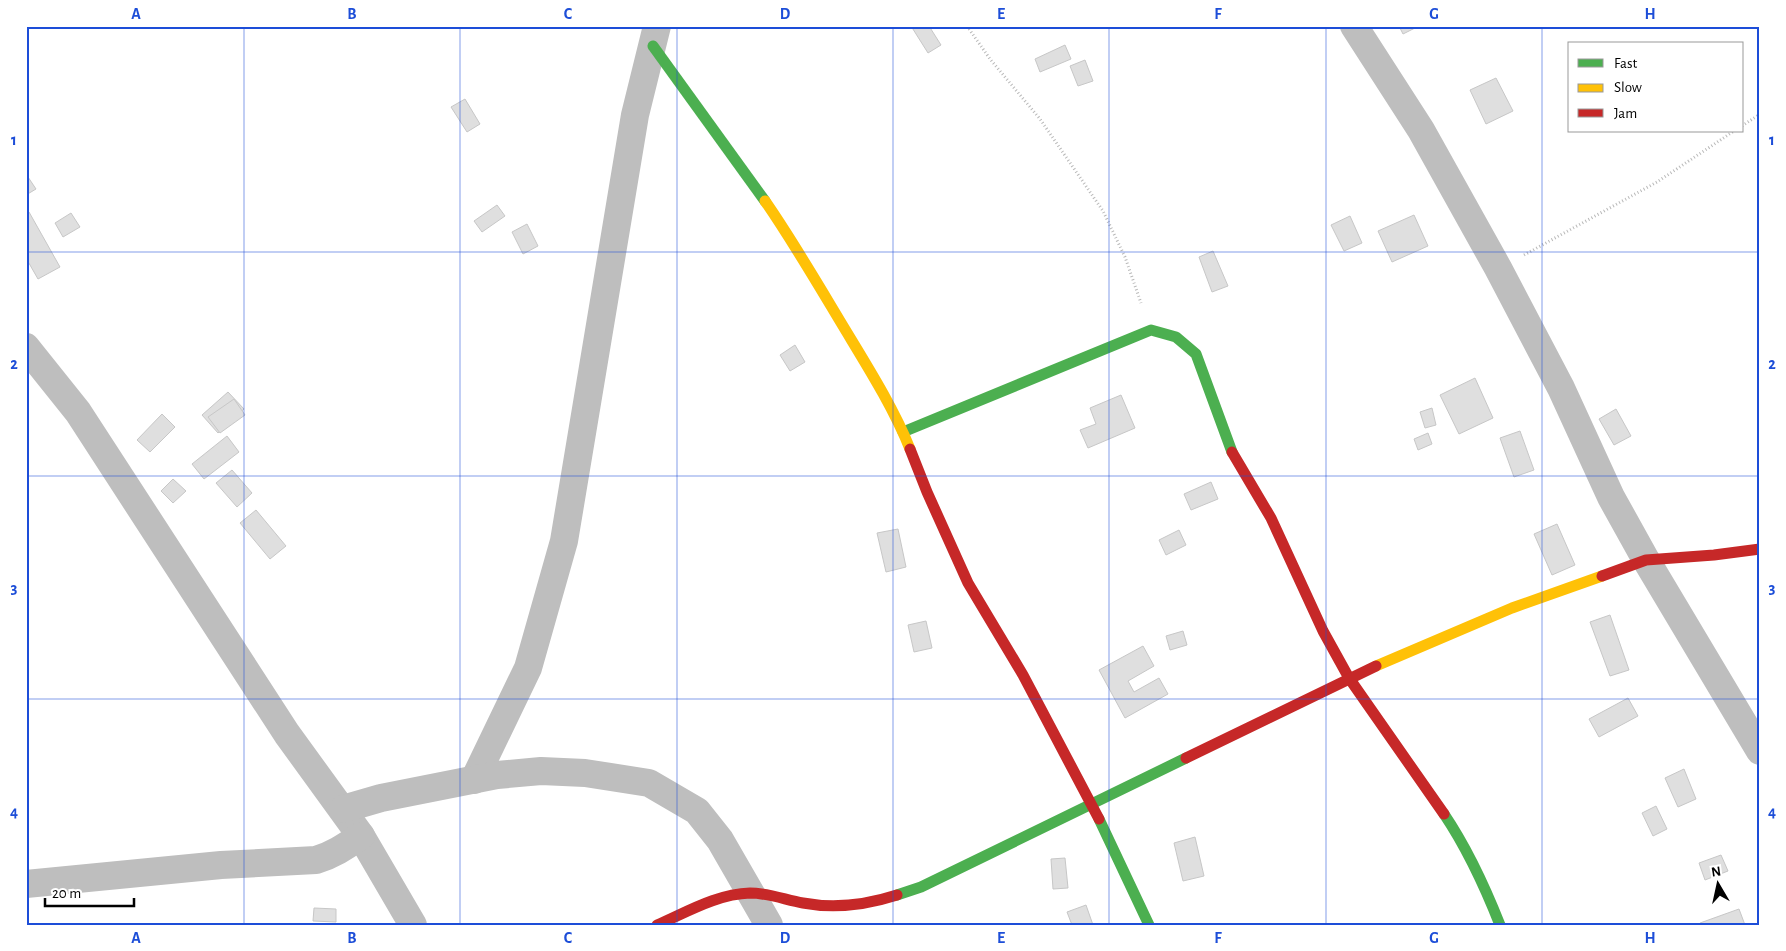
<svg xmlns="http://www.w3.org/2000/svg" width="1786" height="951" font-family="'Alegreya Sans',sans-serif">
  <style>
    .building { fill: #dfdfdf; stroke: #c7c7c7 }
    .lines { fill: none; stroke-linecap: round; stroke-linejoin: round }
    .path { stroke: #b9b9b9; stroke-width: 3; stroke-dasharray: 1 2.5; stroke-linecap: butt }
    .street { stroke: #bebebe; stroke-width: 28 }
    .fast { stroke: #4caf50; stroke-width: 11 }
    .slow { stroke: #ffc107; stroke-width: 11 }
    .jam { stroke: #c62828; stroke-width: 11 }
    .grid { fill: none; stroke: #1d4ed8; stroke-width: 1; stroke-opacity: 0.55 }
    .neatline { fill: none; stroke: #1d4ed8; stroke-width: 2 }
    .grid-label { font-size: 16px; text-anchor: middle; font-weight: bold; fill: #1d4ed8 }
  </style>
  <rect width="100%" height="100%" fill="#fff"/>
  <g class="building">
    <polygon points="911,26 929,26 941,45 928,53"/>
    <polygon points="1399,26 1419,26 1403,34"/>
    <polygon points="1065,45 1071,59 1040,72 1035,59"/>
    <polygon points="1085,60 1093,81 1078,86 1070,66"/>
    <polygon points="1496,78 1513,111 1486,124 1470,90"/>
    <polygon points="465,99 480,124 467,132 451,107"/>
    <polygon points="26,174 36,189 26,195"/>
    <polygon points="497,205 505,216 482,232 474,221"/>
    <polygon points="29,212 60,267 38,279 26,258 26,213"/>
    <polygon points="71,213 80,227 63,237 55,223"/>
    <polygon points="1414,215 1428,246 1392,262 1378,231"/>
    <polygon points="1350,216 1362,243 1344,251 1331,225"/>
    <polygon points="527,224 538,246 523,254 512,232"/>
    <polygon points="1213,251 1228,286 1212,292 1199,257"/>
    <polygon points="795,345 805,362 790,371 780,355"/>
    <polygon points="1475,378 1493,418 1459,434 1440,395"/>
    <polygon points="228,392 244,409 218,433 202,415"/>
    <polygon points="1121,395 1135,428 1088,448 1080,430 1096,424 1090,408"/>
    <polygon points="234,399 245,415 220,433 208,417"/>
    <polygon points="1432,408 1436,425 1425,428 1420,412"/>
    <polygon points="1616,409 1631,436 1614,445 1599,419"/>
    <polygon points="162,414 175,427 150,452 137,440"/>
    <polygon points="1520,431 1534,470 1514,477 1500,438"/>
    <polygon points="1428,433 1432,444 1418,450 1414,439"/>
    <polygon points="227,436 239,452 204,479 192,464"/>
    <polygon points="232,470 252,493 237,507 216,483"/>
    <polygon points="173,479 186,491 173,503 161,491"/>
    <polygon points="1211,482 1218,499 1191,510 1184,494"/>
    <polygon points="256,510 286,546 270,559 240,523"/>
    <polygon points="1557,524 1575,565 1552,575 1534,534"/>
    <polygon points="898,529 906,567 886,572 877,533"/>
    <polygon points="1179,530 1186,545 1166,555 1159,540"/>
    <polygon points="1610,615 1629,670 1610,676 1590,622"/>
    <polygon points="926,621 932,648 914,652 908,625"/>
    <polygon points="1183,631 1187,645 1170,650 1166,636"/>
    <polygon points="1143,646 1154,666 1128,681 1134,692 1159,678 1168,694 1125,718 1099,670"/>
    <polygon points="1628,698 1638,716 1599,737 1589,719"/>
    <polygon points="1684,769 1696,799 1678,807 1665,778"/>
    <polygon points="1656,806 1667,829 1653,836 1642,813"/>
    <polygon points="1195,837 1204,876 1183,881 1174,843"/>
    <polygon points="1721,855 1728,871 1705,880 1699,863"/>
    <polygon points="1065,858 1068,888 1053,889 1051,859"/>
    <polygon points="1086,905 1093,925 1072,925 1067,912"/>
    <polygon points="314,908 336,909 336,922 313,921"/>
    <polygon points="1739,909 1745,925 1701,925 1700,923"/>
  </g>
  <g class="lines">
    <g class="path">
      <polyline points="967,26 990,59 1040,119 1103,211 1125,257 1141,303"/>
      <polyline points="1742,126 1760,114"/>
      <polyline points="1524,255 1657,182 1734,131"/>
    </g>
    <g class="street">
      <polyline points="1354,26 1421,130 1498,268 1561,388 1611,497 1646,560 1760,751"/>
      <polyline points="26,347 78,412 287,734 361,836 413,925"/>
      <polyline points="474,780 528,668 564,541 635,115 657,26"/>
      <polyline points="343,809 381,798 497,775 541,771 585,773 649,783 697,811 720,840 769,925"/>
      <path d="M26,884l195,-19 95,-5c17,-5 30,-14 45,-24"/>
    </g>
    <g class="fast">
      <polyline points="653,46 765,201"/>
      <polyline points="903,432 1151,330 1176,337 1196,354 1232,452"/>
      <path d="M1444,814c23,34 41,73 56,111"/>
      <polyline points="1099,819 1149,925"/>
      <polyline points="897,895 921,887 1186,758"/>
    </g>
    <g class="slow">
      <path d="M765,201c27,39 51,80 75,120 24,40 53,85 70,128"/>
      <polyline points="1376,666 1512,608 1602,576"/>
    </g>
    <g class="jam">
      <polyline points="910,449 927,492 968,583 1023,675 1099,819"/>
      <polyline points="1232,452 1271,518 1323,631 1349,678 1444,814"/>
      <polyline points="1602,576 1646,560 1714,555 1760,549"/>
      <polyline points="1186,758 1376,666"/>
      <path d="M657,925c30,-13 60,-31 93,-32 18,0 36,7 53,10 32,6 63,2 94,-8"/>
    </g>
  </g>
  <path class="grid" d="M244,26v899M460,26v899M677,26v899M893,26v899M1109,26v899M1326,26v899M1542,26v899M26,252h1734M26,476h1734M26,699h1734"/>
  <rect width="1786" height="951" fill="none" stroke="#ffffff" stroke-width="55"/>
  <rect x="1568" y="42" width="175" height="90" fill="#ffffff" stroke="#999999"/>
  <rect x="1578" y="59" width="25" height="8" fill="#4caf50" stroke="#999999"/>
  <text x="1614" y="68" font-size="15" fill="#000000">Fast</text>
  <rect x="1578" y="84" width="25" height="8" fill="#ffc107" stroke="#999999"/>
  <text x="1614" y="92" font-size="15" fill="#000000">Slow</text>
  <rect x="1578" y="109" width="25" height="8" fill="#c62828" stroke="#999999"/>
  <text x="1614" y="118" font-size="15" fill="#000000">Jam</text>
  <g transform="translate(1718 884) rotate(351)" stroke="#ffffff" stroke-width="4" paint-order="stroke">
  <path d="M0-4L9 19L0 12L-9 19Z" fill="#000000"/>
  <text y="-8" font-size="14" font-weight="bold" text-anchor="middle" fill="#000000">N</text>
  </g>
  <path d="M45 898v8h89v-8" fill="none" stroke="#000000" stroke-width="2.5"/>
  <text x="52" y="898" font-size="15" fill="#000000" stroke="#ffffff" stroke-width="4" paint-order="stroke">20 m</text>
  <rect x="28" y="28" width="1730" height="896" class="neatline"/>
  <g class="grid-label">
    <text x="136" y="19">A</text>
    <text x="352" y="19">B</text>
    <text x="568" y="19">C</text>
    <text x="785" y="19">D</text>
    <text x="1001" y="19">E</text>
    <text x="1218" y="19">F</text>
    <text x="1434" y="19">G</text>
    <text x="1650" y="19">H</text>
    <text x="14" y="145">1</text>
    <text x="1772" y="145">1</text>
    <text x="14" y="369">2</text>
    <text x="1772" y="369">2</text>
    <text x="14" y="593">3</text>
    <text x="1772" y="593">3</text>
    <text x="14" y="817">4</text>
    <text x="1772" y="817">4</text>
    <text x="136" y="943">A</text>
    <text x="352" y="943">B</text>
    <text x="568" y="943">C</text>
    <text x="785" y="943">D</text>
    <text x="1001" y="943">E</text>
    <text x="1218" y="943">F</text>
    <text x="1434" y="943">G</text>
    <text x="1650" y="943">H</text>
  </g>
</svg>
